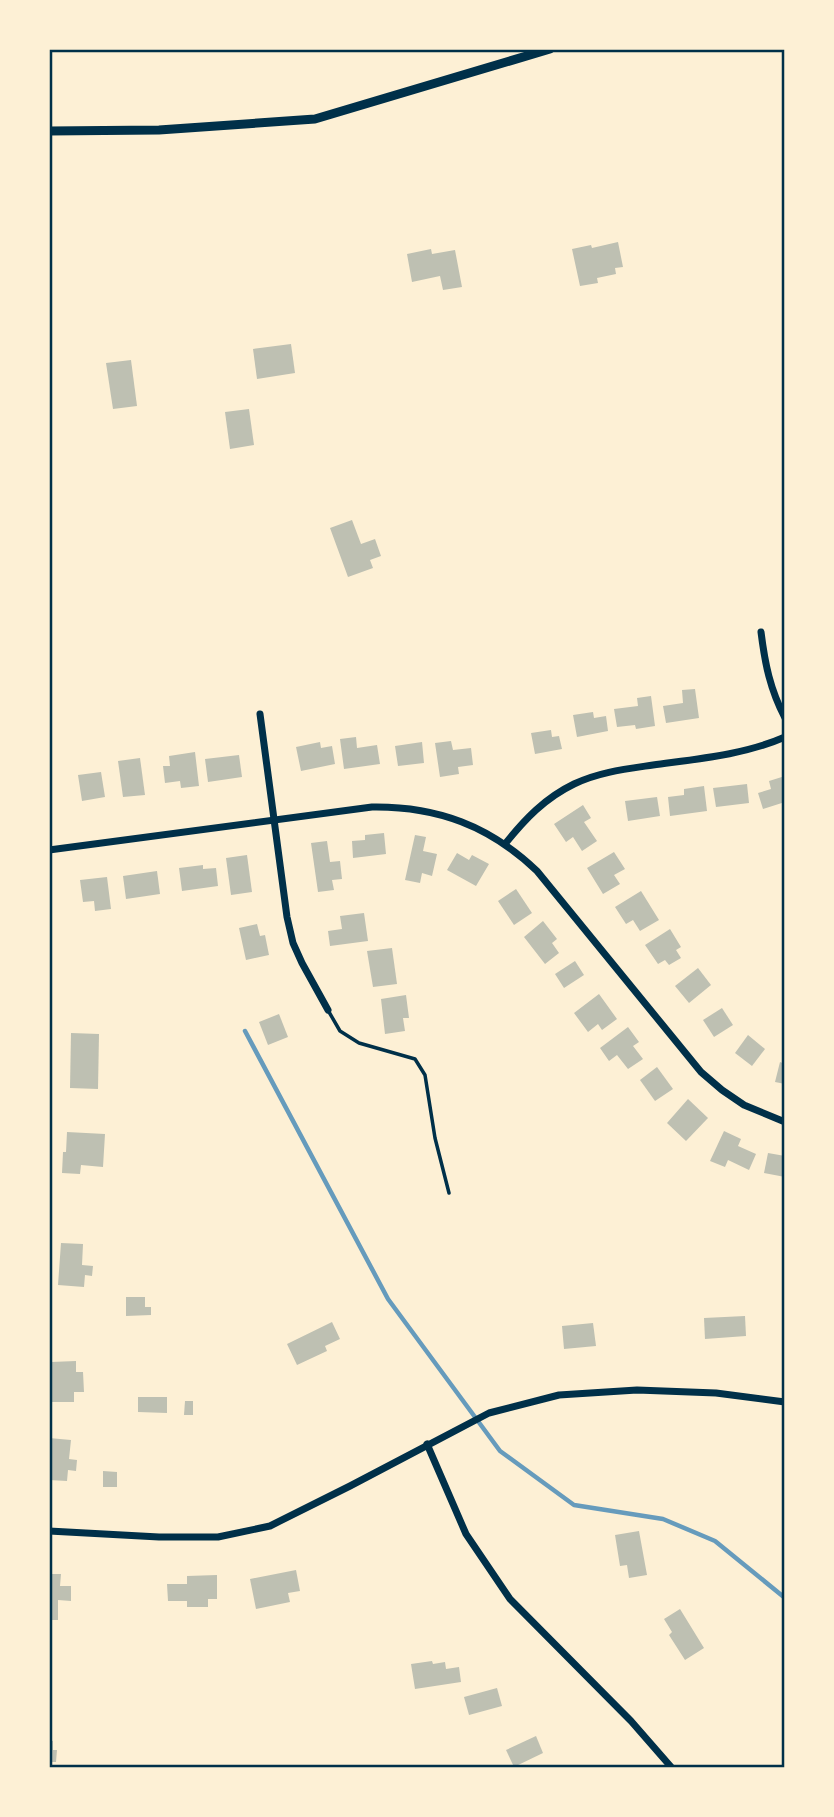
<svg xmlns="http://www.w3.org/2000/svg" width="834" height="1817" font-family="Inter,sans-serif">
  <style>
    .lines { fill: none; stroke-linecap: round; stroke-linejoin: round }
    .stream { stroke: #669bbc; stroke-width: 4.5 }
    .building { fill: #bec0b2 }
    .service { stroke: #003049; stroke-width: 3.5 }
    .minor { stroke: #003049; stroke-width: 7 }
    .tertiary { stroke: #003049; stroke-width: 9 }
    .neatline { fill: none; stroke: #003049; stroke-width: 2.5 }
  </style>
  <rect width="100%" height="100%" fill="#fdf0d5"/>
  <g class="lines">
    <polyline class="stream" points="245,1031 388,1299 500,1451 574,1505 663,1519 715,1541 785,1598"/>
  </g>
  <g class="building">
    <polygon points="618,242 623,267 615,268 616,274 597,278 598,283 580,286 572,249 591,245 592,248"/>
    <polygon points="431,249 432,254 455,250 462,287 443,290 440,276 412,282 407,254"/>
    <polygon points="291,344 295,373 257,379 253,349"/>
    <polygon points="131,360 137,406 113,409 106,363"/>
    <polygon points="249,409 254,445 230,449 225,412"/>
    <polygon points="352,520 361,544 375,539 381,556 370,560 373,568 348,577 330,528"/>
    <polygon points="695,689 699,718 666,723 663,706 683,703 682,690"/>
    <polygon points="651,696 655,726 636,729 635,725 617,727 614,709 638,706 637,698"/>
    <polygon points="593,712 594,718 606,716 608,731 577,737 573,715"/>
    <polygon points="551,730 552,737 559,736 562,749 535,754 531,733"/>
    <polygon points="356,737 357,748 377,745 380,764 344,769 340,739"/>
    <polygon points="451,741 453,750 471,748 473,765 458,767 459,774 440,777 435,743"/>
    <polygon points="320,742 321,748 332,746 335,764 301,771 296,747"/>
    <polygon points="422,742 424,763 398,766 395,746"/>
    <polygon points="195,752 199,786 181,788 180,781 165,783 163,766 170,766 169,756"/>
    <polygon points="239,755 242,777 208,782 205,759"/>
    <polygon points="140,758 145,795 123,797 118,761"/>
    <polygon points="101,772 105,797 82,801 78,775"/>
    <polygon points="785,776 785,802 763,809 758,793 771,789 769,781"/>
    <polygon points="747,784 749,803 716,807 713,788"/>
    <polygon points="704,786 707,811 670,816 668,797 684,795 684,789"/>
    <polygon points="657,797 660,816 628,821 625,801"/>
    <polygon points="583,805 591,818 584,822 597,841 582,851 573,837 566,842 554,824"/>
    <polygon points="384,833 386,854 353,858 352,841 365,840 365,835"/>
    <polygon points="415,835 426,837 423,851 437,854 432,876 422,873 420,883 405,880"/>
    <polygon points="327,841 330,862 340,861 342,879 332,880 334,890 318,892 311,843"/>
    <polygon points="614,852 625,869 614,875 620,884 603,894 587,868"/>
    <polygon points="457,853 469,860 472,855 489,864 476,886 447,870"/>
    <polygon points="247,855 252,892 231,895 226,858"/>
    <polygon points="203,865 203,869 216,868 218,886 182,891 179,868"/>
    <polygon points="157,871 160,894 126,899 123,876"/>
    <polygon points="107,877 111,909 95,911 94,901 83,902 80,880"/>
    <polygon points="516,889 532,913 514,925 498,901"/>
    <polygon points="641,891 659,920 640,931 633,920 626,924 615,907"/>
    <polygon points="364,913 368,941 330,946 328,931 342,929 340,916"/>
    <polygon points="543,921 557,939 552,943 559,953 545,964 524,937"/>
    <polygon points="257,924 260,936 265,935 269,955 246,960 239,928"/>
    <polygon points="670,929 681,947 676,950 681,958 669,965 665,960 658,964 645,945"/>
    <polygon points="392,948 397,984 373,987 367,951"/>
    <polygon points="575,961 584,975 564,988 555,974"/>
    <polygon points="698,968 711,985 689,1003 675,986"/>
    <polygon points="599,994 617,1019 602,1030 598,1024 588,1032 574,1013"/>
    <polygon points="406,995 409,1018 403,1018 405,1031 385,1034 381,999"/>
    <polygon points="722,1008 733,1025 714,1037 703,1020"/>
    <polygon points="279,1014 288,1037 268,1045 259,1022"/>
    <polygon points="628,1027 639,1042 633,1046 643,1059 628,1069 617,1055 609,1061 600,1048"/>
    <polygon points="71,1033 99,1034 98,1089 70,1088"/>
    <polygon points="748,1035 765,1049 752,1066 735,1053"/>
    <polygon points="780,1062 785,1064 785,1084 775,1082"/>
    <polygon points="657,1067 673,1089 655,1101 640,1080"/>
    <polygon points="688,1099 708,1118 686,1141 667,1123"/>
    <polygon points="724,1131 741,1139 738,1146 756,1154 749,1170 728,1160 725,1167 710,1161"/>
    <polygon points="67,1132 105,1134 103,1167 81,1165 80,1174 62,1173 63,1152 66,1152"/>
    <polygon points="768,1153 785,1156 785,1177 764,1173"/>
    <polygon points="61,1243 83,1244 82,1265 93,1266 92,1276 85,1275 84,1287 58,1285"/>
    <polygon points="126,1297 145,1297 145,1307 151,1307 151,1315 126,1316"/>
    <polygon points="745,1316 746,1336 705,1339 704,1318"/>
    <polygon points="332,1322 340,1339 325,1346 327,1351 297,1365 287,1344"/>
    <polygon points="593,1323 596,1346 564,1349 562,1326"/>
    <polygon points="76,1361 76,1372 83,1372 84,1392 74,1392 74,1402 52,1402 51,1362"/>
    <polygon points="138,1397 167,1397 167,1413 138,1412"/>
    <polygon points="185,1401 193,1401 193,1415 184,1415"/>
    <polygon points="49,1438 71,1440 69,1459 77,1460 76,1471 68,1470 67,1481 49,1480"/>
    <polygon points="103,1471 117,1472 117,1487 103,1487"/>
    <polygon points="639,1531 647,1575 629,1578 627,1565 620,1566 615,1535"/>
    <polygon points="296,1570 300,1591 288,1593 290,1602 256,1609 250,1579"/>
    <polygon points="49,1574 61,1574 60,1586 71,1586 71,1601 58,1600 58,1620 49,1620"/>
    <polygon points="217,1575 217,1599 208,1599 208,1607 187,1607 187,1601 168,1601 167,1584 187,1584 187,1576"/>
    <polygon points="680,1609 704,1648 685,1660 669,1635 672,1632 664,1619"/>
    <polygon points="432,1661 433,1664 445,1662 446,1669 459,1667 461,1682 415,1689 411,1664"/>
    <polygon points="497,1688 502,1706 469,1715 464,1697"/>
    <polygon points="536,1736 543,1753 514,1767 506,1750"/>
    <polygon points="49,1740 53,1741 53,1750 57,1750 56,1762 49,1762"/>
  </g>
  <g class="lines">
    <polyline class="service" points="329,1012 340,1031 359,1043 415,1059 425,1075 435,1138 449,1193"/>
    <g class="minor">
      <path d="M761,632c4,32 9,57 24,86"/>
      <polyline points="260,714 287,917 293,943 302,963 328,1010"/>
      <path d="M505,844c20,-25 40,-46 69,-60 25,-12 52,-15 79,-19 44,-6 91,-10 132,-28"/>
      <path d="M49,850l323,-43c65,-1 118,19 165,64l164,201 21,18 22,15 41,17"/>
      <polyline points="427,1444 466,1534 510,1599 631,1721 672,1768"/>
      <polyline points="49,1531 159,1537 218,1537 270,1526 350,1486 489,1413 559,1395 637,1390 716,1393 785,1402"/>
    </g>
    <polyline class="tertiary" points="49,131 159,130 315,119 550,49"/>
  </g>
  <rect width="834" height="1817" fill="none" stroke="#fdf0d5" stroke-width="102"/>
  <rect x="51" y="51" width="732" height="1715" class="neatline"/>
</svg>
